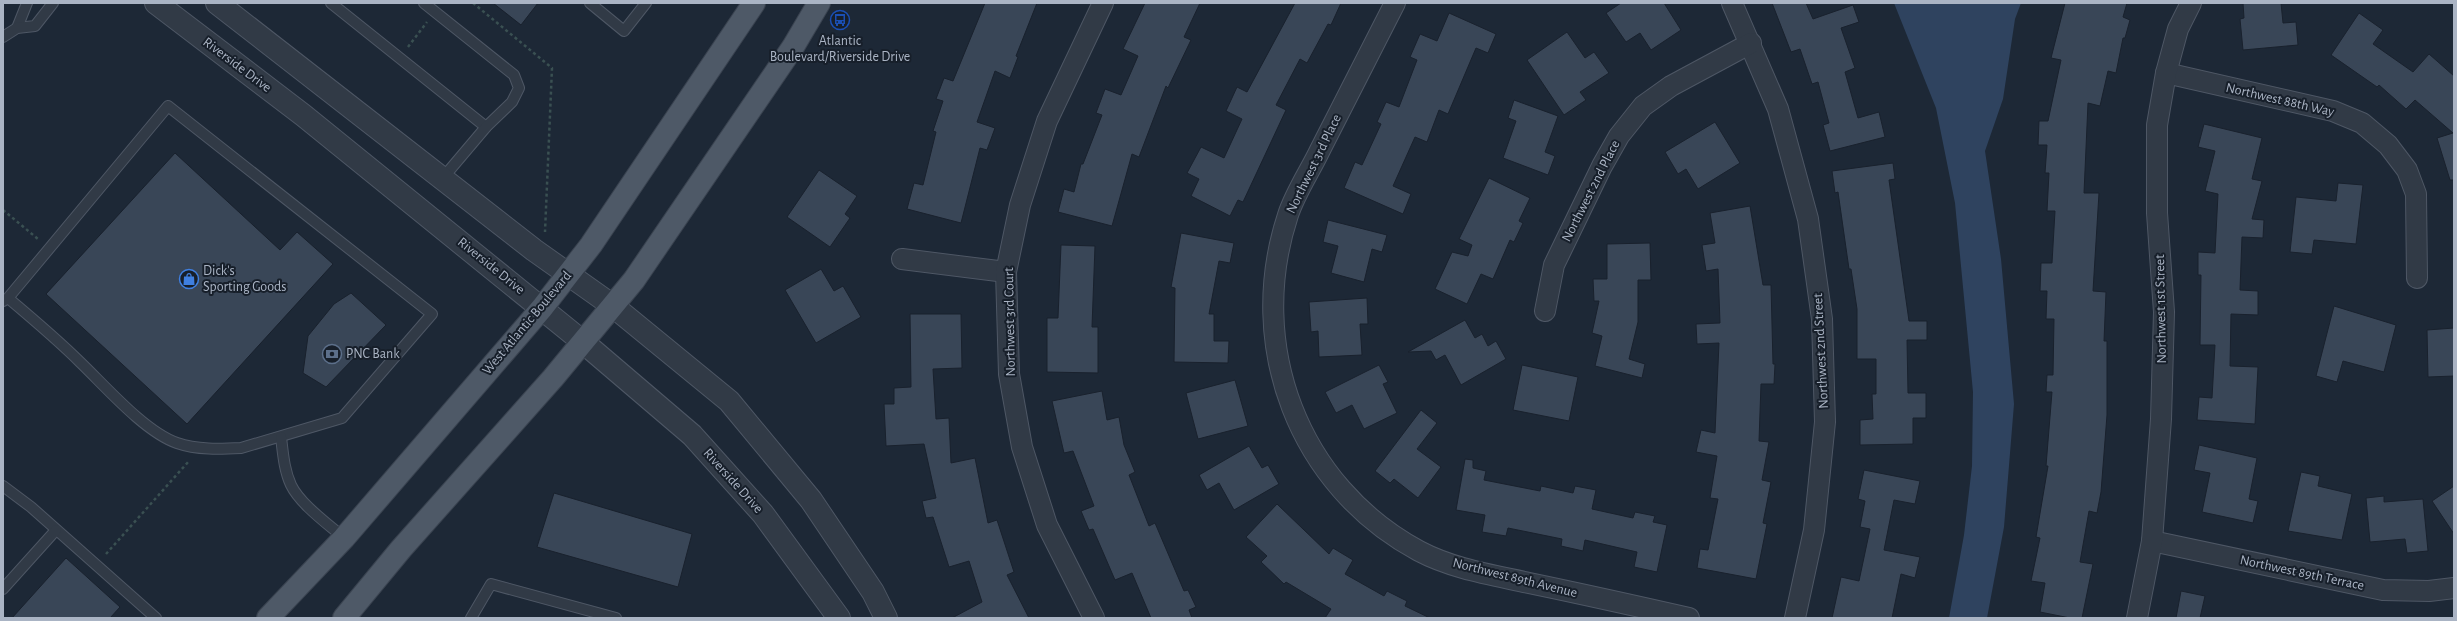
<svg xmlns="http://www.w3.org/2000/svg" width="2457" height="621" font-family="'Alegreya Sans',sans-serif">
  <style>
    .water { fill: #2f435f }
    .building { fill: #394657; stroke: #19212d }
    .lines { fill: none; stroke-linecap: round; stroke-linejoin: round }
    .service-casing { stroke: #4e5765; stroke-width: 12 }
    .minor-casing { stroke: #4e5765; stroke-width: 22 }
    .tertiary-casing { stroke: #4e5765; stroke-width: 24 }
    .primary-casing { stroke: #3a4350; stroke-width: 24 }
    .path { stroke: #3a5052; stroke-width: 2.5; stroke-dasharray: 3 3; stroke-linecap: butt }
    .service { stroke: #313a46; stroke-width: 10 }
    .minor { stroke: #313a46; stroke-width: 20 }
    .tertiary { stroke: #313a46; stroke-width: 22 }
    .primary { stroke: #4e5967; stroke-width: 22 }
    .labels { text-anchor: middle; dominant-baseline: central; stroke-width: 4; stroke-linejoin: round; paint-order: stroke }
    .poi-label { font-size: 14px; fill: #aab4c4; stroke: #171f2a; text-anchor: start }
    .street-label { font-size: 14px; fill: #aab4c4; stroke: #171f2a }
  </style>
  <rect width="100%" height="100%" fill="#1d2836"/>
  <polygon class="water" points="1894,3 2021,3 2015,19 2003,99 1985,151 2001,259 2014,404 2004,527 1987,618 1949,618 1964,535 1972,466 1973,392 1955,203 1936,108"/>
  <g class="building">
    <polygon points="493,3 538,3 521,25"/>
    <polygon points="985,3 1037,3 1016,56 1018,57 1010,78 995,71 977,122 995,128 987,150 980,148 961,223 907,209 914,183 923,185 936,132 933,131 943,101 936,99 944,78 953,81"/>
    <polygon points="1145,3 1200,3 1184,37 1191,40 1168,88 1166,86 1139,157 1132,154 1112,226 1058,212 1064,189 1074,192 1081,164 1083,164 1102,115 1096,113 1105,89 1121,95 1138,56 1123,49"/>
    <polygon points="1295,3 1341,3 1331,25 1328,24 1307,63 1300,59 1276,105 1286,110 1243,202 1238,200 1230,216 1191,196 1199,179 1187,173 1201,147 1224,158 1242,119 1226,111 1237,87 1247,92"/>
    <polygon points="1621,3 1664,3 1681,30 1651,50 1640,33 1626,42 1606,13"/>
    <polygon points="1772,3 1806,3 1813,19 1853,5 1859,22 1841,28 1855,68 1845,72 1858,118 1879,112 1885,137 1830,151 1823,125 1829,123 1818,82 1812,84 1800,49 1791,52"/>
    <polygon points="2065,3 2127,3 2123,17 2130,20 2125,38 2123,38 2116,73 2108,71 2100,106 2088,103 2084,193 2099,193 2093,291 2106,292 2104,341 2107,341 2107,415 2101,492 2097,513 2089,511 2080,562 2093,564 2082,618 2070,618 2040,612 2045,583 2031,581 2040,538 2036,537 2048,466 2046,466 2052,392 2046,392 2047,375 2053,375 2054,319 2046,319 2047,291 2040,291 2041,263 2052,263 2055,211 2047,211 2049,173 2045,173 2047,145 2038,145 2039,121 2048,121 2061,60 2051,58"/>
    <polygon points="2243,3 2281,3 2283,23 2296,22 2298,45 2243,50 2240,19 2244,18"/>
    <polygon points="1449,13 1496,34 1488,53 1476,48 1448,114 1439,110 1427,142 1415,137 1393,186 1411,194 1403,214 1344,188 1355,162 1362,165 1381,124 1377,122 1386,102 1399,107 1417,60 1410,57 1420,34 1437,41"/>
    <polygon points="2359,13 2383,30 2373,44 2413,72 2429,54 2454,76 2454,180 2450,180 2437,138 2453,133 2415,100 2406,109 2379,85 2377,87 2331,55"/>
    <polygon points="1567,32 1585,58 1594,52 1609,73 1580,92 1586,100 1564,115 1527,60"/>
    <polygon points="1514,100 1558,116 1545,152 1555,156 1548,175 1503,158 1516,121 1508,118"/>
    <polygon points="1715,122 1740,163 1698,189 1686,169 1678,174 1665,152"/>
    <polygon points="2204,124 2262,138 2252,179 2262,181 2252,219 2264,220 2263,238 2242,237 2240,290 2258,291 2258,315 2231,314 2230,366 2258,367 2255,424 2197,420 2199,397 2212,398 2215,345 2200,345 2201,275 2198,275 2198,252 2215,253 2218,194 2205,191 2215,151 2198,147"/>
    <polygon points="175,153 280,250 297,232 333,264 187,424 46,294"/>
    <polygon points="1893,163 1895,179 1889,180 1909,321 1927,321 1927,340 1907,340 1908,393 1926,393 1926,418 1913,418 1913,444 1860,445 1860,420 1873,419 1872,394 1876,394 1876,359 1857,359 1857,309 1851,269 1849,269 1838,192 1835,193 1832,171"/>
    <polygon points="819,170 857,196 845,214 850,218 830,247 787,217"/>
    <polygon points="1489,178 1530,198 1519,221 1523,223 1514,242 1510,240 1493,279 1481,274 1467,304 1435,289 1452,252 1468,256 1472,245 1459,239"/>
    <polygon points="2338,183 2363,185 2356,244 2314,240 2312,254 2290,252 2296,197 2336,201"/>
    <polygon points="1750,206 1763,285 1771,285 1773,364 1775,364 1774,384 1761,384 1759,441 1769,442 1762,480 1771,482 1763,523 1767,524 1756,579 1697,568 1700,549 1708,550 1718,499 1710,498 1717,456 1696,452 1701,430 1715,433 1719,343 1697,344 1696,324 1720,323 1718,269 1706,271 1702,245 1715,243 1710,213"/>
    <polygon points="1328,220 1387,235 1382,252 1372,249 1364,282 1331,273 1338,246 1323,242"/>
    <polygon points="1181,233 1234,243 1230,263 1219,261 1209,314 1214,314 1214,341 1229,341 1228,363 1174,362 1175,288 1171,287"/>
    <polygon points="1650,243 1651,280 1638,280 1638,322 1629,359 1645,364 1642,378 1595,366 1602,336 1592,333 1599,301 1594,301 1593,279 1607,279 1607,244"/>
    <polygon points="1061,245 1095,246 1092,327 1098,327 1098,373 1047,372 1047,318 1058,318"/>
    <polygon points="821,269 834,291 843,286 861,317 816,343 785,290"/>
    <polygon points="351,293 386,325 326,387 303,373 308,336 334,304"/>
    <polygon points="1367,298 1368,324 1360,324 1362,355 1319,357 1318,331 1311,332 1309,302"/>
    <polygon points="2334,306 2396,325 2384,372 2343,361 2337,382 2316,376"/>
    <polygon points="910,314 961,314 962,368 933,369 936,419 949,418 951,463 975,458 988,523 997,520 1014,572 1007,575 1029,618 952,618 982,602 969,561 949,567 933,517 926,518 922,501 936,498 924,444 886,446 884,404 894,404 894,388 911,387"/>
    <polygon points="1465,320 1475,338 1482,334 1488,346 1496,341 1506,359 1461,385 1445,355 1436,360 1431,351 1408,352"/>
    <polygon points="2454,328 2454,376 2428,377 2427,330"/>
    <polygon points="1379,365 1388,382 1383,384 1397,413 1364,429 1352,405 1336,413 1325,392"/>
    <polygon points="1522,365 1578,377 1569,421 1513,410"/>
    <polygon points="1235,380 1248,426 1198,439 1186,393"/>
    <polygon points="1102,391 1107,420 1119,417 1124,445 1135,472 1129,475 1149,526 1155,523 1184,591 1188,590 1196,607 1189,610 1192,618 1151,618 1132,573 1115,580 1093,529 1089,530 1081,511 1094,506 1073,451 1064,453 1052,401"/>
    <polygon points="1421,410 1437,423 1417,449 1441,467 1418,498 1394,479 1390,483 1375,471"/>
    <polygon points="2199,445 2257,458 2249,499 2258,501 2253,523 2202,512 2210,473 2194,470"/>
    <polygon points="1249,446 1262,468 1268,465 1279,484 1234,510 1219,483 1207,490 1199,475"/>
    <polygon points="1465,459 1473,460 1473,468 1486,471 1484,480 1540,491 1541,486 1573,493 1575,486 1596,490 1592,509 1633,518 1635,512 1655,516 1653,522 1667,525 1657,572 1634,567 1637,552 1585,540 1583,551 1561,546 1562,539 1508,528 1506,536 1482,532 1485,515 1456,510"/>
    <polygon points="1864,470 1920,481 1915,504 1894,500 1884,550 1920,557 1915,578 1901,574 1892,618 1832,618 1841,577 1859,581 1870,529 1860,527 1865,501 1858,499"/>
    <polygon points="2301,472 2320,476 2318,486 2352,494 2342,540 2288,531"/>
    <polygon points="2454,486 2454,534 2432,501"/>
    <polygon points="554,493 692,534 678,587 537,547"/>
    <polygon points="2384,496 2384,502 2423,499 2428,551 2407,553 2405,539 2370,542 2366,498"/>
    <polygon points="1277,504 1329,554 1333,548 1353,560 1345,574 1384,596 1387,591 1407,601 1405,606 1430,618 1325,618 1331,609 1286,582 1284,584 1261,562 1267,556 1246,537"/>
    <polygon points="66,558 120,607 110,618 12,618"/>
    <polygon points="2181,591 2205,596 2200,618 2176,618"/>
  </g>
  <g class="lines">
    <g class="service-casing">
      <g id="service">
        <polyline points="331,3 486,127"/>
        <polyline points="424,3 514,75 519,88 512,102 486,127 442,179"/>
        <polyline points="590,3 624,31 646,3"/>
        <polyline points="17,28 27,3"/>
        <polyline points="3,37 17,28 35,26 53,3"/>
        <path d="M3,301l5,-3c25,21 50,42 73,65 25,24 64,69 96,80 20,7 43,6 64,5l101,-30 90,-104 -264,-208 -160,192"/>
        <path d="M281,437c2,16 3,33 10,48 9,19 37,39 53,53"/>
        <polyline points="3,486 31,507 156,618"/>
        <polyline points="3,589 56,530"/>
        <polyline points="471,618 491,584 616,618"/>
      </g>
    </g>
    <g class="minor-casing">
      <g id="minor">
        <path d="M1395,3c-25,49 -50,98 -75,147 -10,21 -25,43 -32,65 -43,130 10,271 131,336 34,18 74,24 110,32 53,11 107,23 160,35"/>
        <polyline points="1732,3 1778,109 1808,219 1822,319 1825,422 1814,530 1795,618"/>
        <polyline points="2166,73 2333,111 2362,123 2388,145 2407,170 2416,194 2417,278"/>
        <polyline points="902,259 1006,272"/>
        <polyline points="1545,311 1554,265 1602,166 1619,136 1643,106 1671,86 1751,43"/>
        <polyline points="2152,541 2383,590 2429,591 2454,588"/>
        <polyline points="1094,618 1047,525 1022,447 1009,374 1006,272 1020,205 1047,121 1103,3"/>
        <polyline points="2137,618 2152,541 2161,419 2164,312 2157,213 2157,125 2166,73 2178,29 2191,3"/>
      </g>
    </g>
    <g class="tertiary-casing">
      <g id="tertiary">
        <polyline points="156,3 303,115 583,342 692,435 763,514 839,618"/>
        <polyline points="217,3 534,250 613,306 729,401 811,500 873,592 886,618"/>
      </g>
    </g>
    <g class="primary-casing">
      <g id="primary">
        <polyline points="268,618 344,538 542,308 591,245 754,3"/>
        <polyline points="344,618 401,549 553,378 634,280 793,47 819,3"/>
      </g>
    </g>
    <g class="path">
      <polyline points="473,3 552,68 545,232"/>
      <polyline points="408,47 427,22"/>
      <polyline points="3,210 38,239"/>
      <polyline points="106,554 189,461"/>
    </g>
    <use href="#service" class="service"/>
    <use href="#minor" class="minor"/>
    <use href="#tertiary" class="tertiary"/>
    <use href="#primary" class="primary"/>
  </g>
  <defs>
    <g id="bus-ring" transform="scale(1)"><circle r="9.5" fill="#171f2a" stroke="#1a4fb4" stroke-width="1.5"/><path d="M-5-6H5V4H4V6H2V4H-2V6H-4V4H-5ZM-3.5-4V0h7V-4ZM-3.5 1.2v1.5H-2V1.2ZM2 1.2v1.5H3.5V1.2Z" fill="#1a4fb4"/></g>
    <g id="shop-ring" transform="scale(1)"><circle r="9.5" fill="#171f2a" stroke="#3f7fe0" stroke-width="1.5"/><path d="M-5-2.5h2.3a2.7 3.5 0 0 1 5.4 0H5L5.5 6h-11ZM-1.5-2.5h3a1.5 2.3 0 0 0-3 0Z" fill="#3f7fe0"/></g>
    <g id="bank-ring" transform="scale(1)"><circle r="9.5" fill="#171f2a" stroke="#5c6f8a" stroke-width="1.5"/><path d="M-6-4H6V4H-6ZM0-2.3a2.3 2.3 0 1 0 0 4.6a2.3 2.3 0 1 0 0-4.6Z" fill="#5c6f8a"/></g>
  </defs>
  <g fill-rule="evenodd">
    <use href="#bus-ring" x="840" y="20"/>
    <use href="#shop-ring" x="189" y="279"/>
    <use href="#bank-ring" x="332" y="354"/>
  </g>
  <g class="labels">
    <g class="poi-label">
      <text x="840" y="41" text-anchor="middle">Atlantic<tspan x="840" dy="16">Boulevard/Riverside Drive</tspan></text>
      <text x="203" y="271">Dick's<tspan x="203" dy="16">Sporting Goods</tspan></text>
      <text x="346" y="354">PNC Bank</text>
    </g>
    <g class="street-label">
      <text transform="translate(237 65) rotate(37)">Riverside Drive</text>
      <text transform="translate(2280 100) rotate(13)">Northwest 88th Way</text>
      <text transform="translate(1314 164) rotate(-64)">Northwest 3rd Place</text>
      <text transform="translate(1591 191) rotate(-63)">Northwest 2nd Place</text>
      <text transform="translate(491 266) rotate(39)">Riverside Drive</text>
      <text transform="translate(2161 309) rotate(-91)">Northwest 1st Street</text>
      <text transform="translate(1010 322) rotate(-91)">Northwest 3rd Court</text>
      <text transform="translate(527 323) rotate(-50)">West Atlantic Boulevard</text>
      <text transform="translate(1821 351) rotate(-93)">Northwest 2nd Street</text>
      <text transform="translate(733 481) rotate(48)">Riverside Drive</text>
      <text transform="translate(2302 573) rotate(12)">Northwest 89th Terrace</text>
      <text transform="translate(1515 578) rotate(14)">Northwest 89th Avenue</text>
    </g>
  </g>
  <rect width="2457" height="621" fill="none" stroke="#aab4c4" stroke-width="8"/>
</svg>
